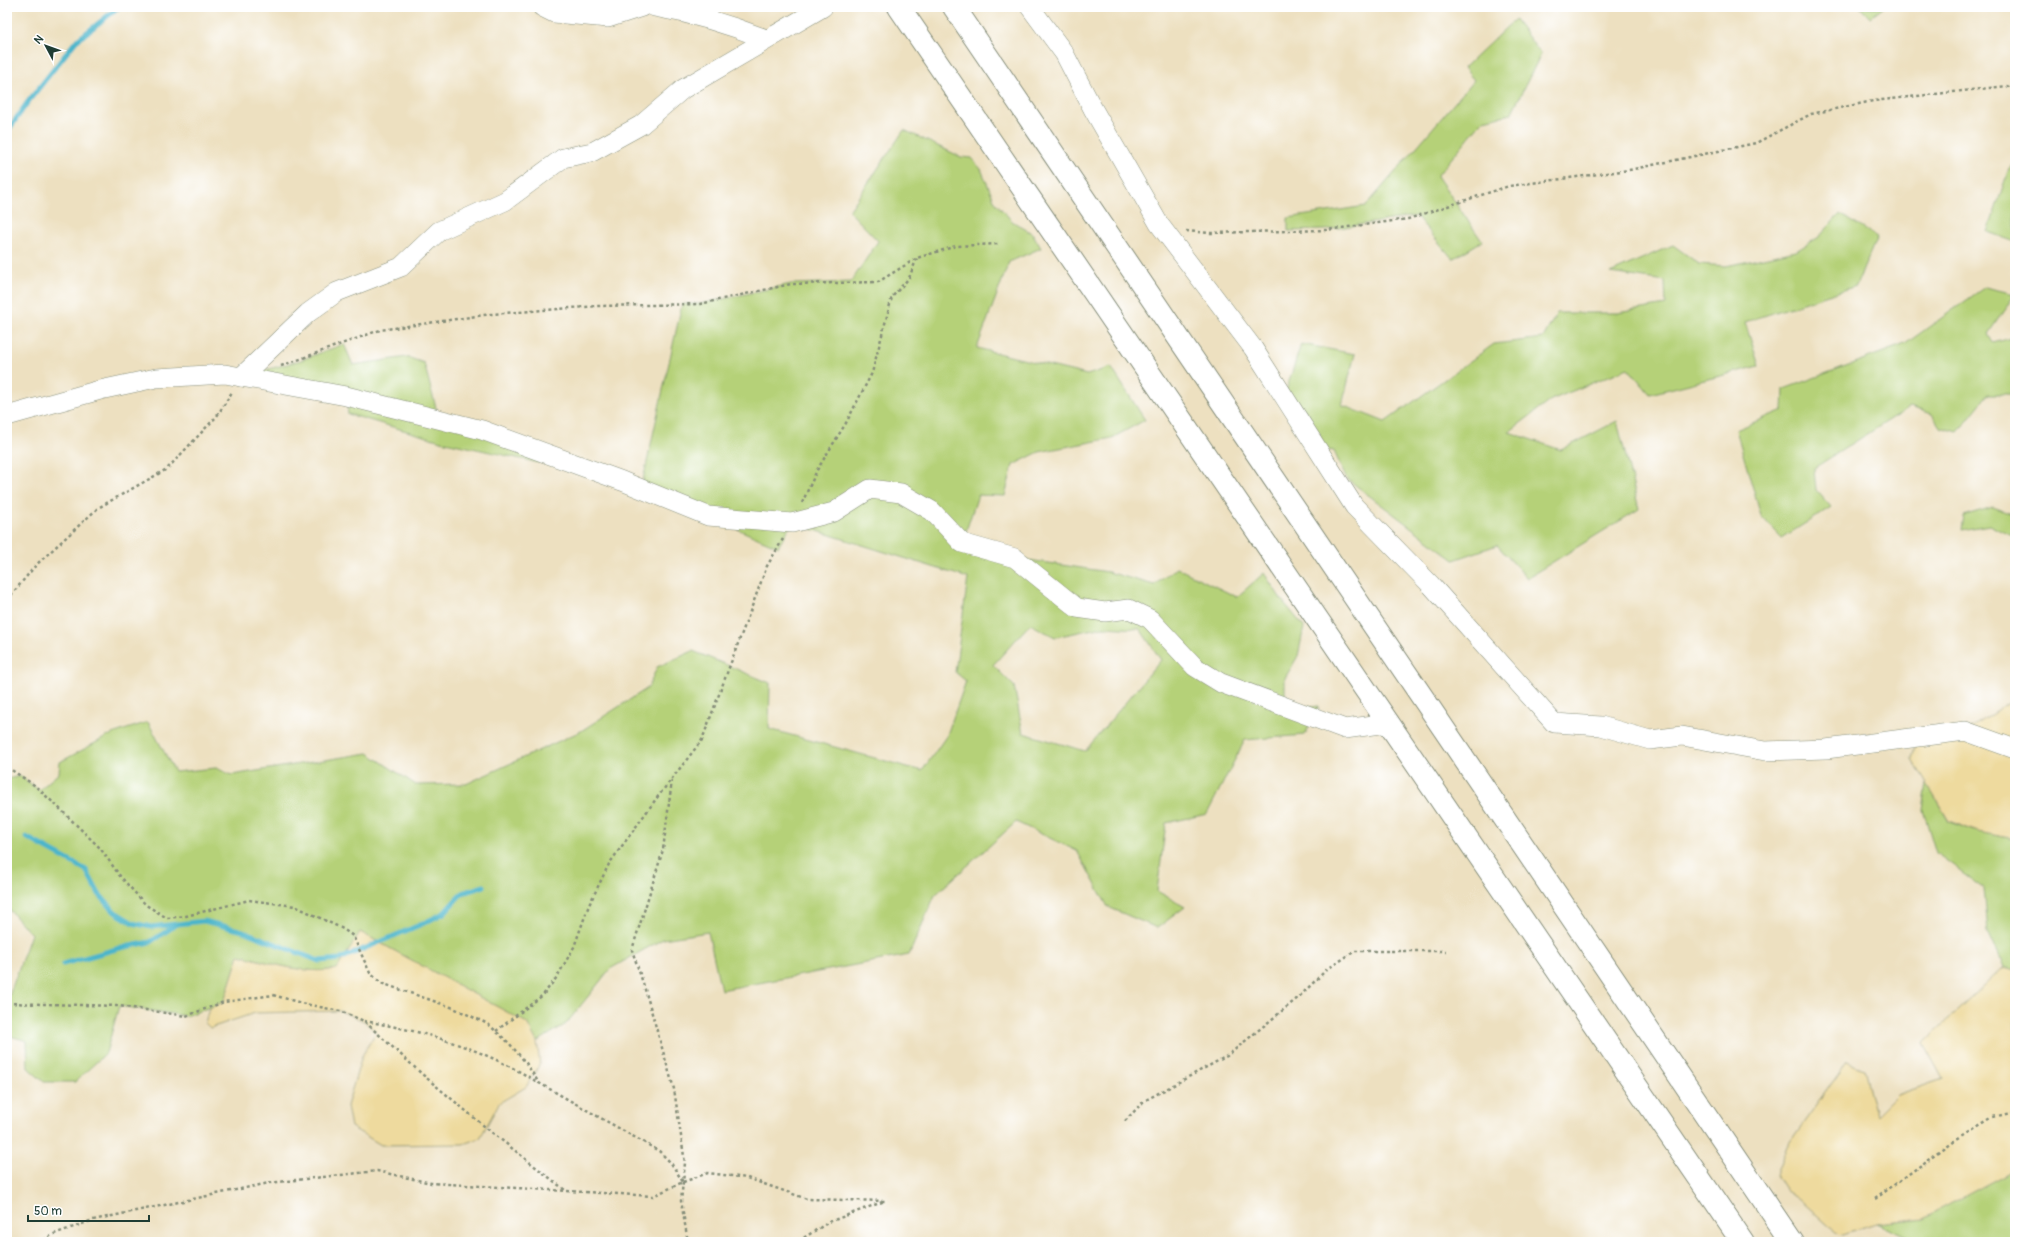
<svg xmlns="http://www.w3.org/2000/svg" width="2022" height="1249" font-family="Pangolin,sans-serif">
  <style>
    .green { fill: #b5d178; stroke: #6a8756; fill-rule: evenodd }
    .sand { fill: #eeda9e; stroke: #868c69 }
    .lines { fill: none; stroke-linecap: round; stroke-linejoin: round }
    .stream { stroke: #4cb5cb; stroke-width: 5 }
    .minor-casing { stroke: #868e7a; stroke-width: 20 }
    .highway-casing { stroke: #868e7a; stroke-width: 24 }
    .path { stroke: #868e7a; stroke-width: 2.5; stroke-dasharray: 3 3; stroke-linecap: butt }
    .minor { stroke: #fff; stroke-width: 19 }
    .highway { stroke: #fff; stroke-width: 22 }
  </style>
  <rect width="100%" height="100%" fill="#fff"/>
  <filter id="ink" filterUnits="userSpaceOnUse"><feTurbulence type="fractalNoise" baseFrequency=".025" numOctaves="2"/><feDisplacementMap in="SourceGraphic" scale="8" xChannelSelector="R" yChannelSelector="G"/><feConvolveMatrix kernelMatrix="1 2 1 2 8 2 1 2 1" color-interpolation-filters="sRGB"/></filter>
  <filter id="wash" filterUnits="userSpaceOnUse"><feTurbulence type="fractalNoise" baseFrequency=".012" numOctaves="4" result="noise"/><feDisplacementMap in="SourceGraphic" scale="16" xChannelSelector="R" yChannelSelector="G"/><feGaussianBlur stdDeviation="0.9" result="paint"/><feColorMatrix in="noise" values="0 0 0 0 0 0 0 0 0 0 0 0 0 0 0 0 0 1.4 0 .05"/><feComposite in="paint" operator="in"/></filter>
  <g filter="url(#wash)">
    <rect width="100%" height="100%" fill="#ede0c0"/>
    <g class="green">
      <polygon points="1860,7 1884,7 1870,18"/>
      <polygon points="1515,19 1541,54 1511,114 1483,120 1437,176 1482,241 1453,259 1416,216 1326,230 1288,231 1288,218 1366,206 1474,80 1464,68"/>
      <path d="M904,130l57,27 10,1 10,11 14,33 17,19 21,13 8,14 -32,14 -32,86 110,27 24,-8 34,53 -33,18 -73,14 -26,13 -8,31 -27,-1 -16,48 53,15 93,14 46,13 23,-17 60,29 27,-24 17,26 23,28 -6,29 -13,22v32l34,-4 -14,29 -60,5 -38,74 -41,9 -9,68 28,16 -28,21 -49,-21 -31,-56 -61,-29 -81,73 -26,60 -188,35 -13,-58 -45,7 -53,30 -44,55 -29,18 -10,-19 -167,-91 -22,37c-34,6 -67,-6 -99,-14l-15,47 -38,14 -67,-10 -13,47 -31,29h-31l-16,-14 -1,-27 -20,-6v-33l24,-68 -24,-27v-128l13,-3 19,14 20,-17 1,-11 52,-28 36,-12 27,50 41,-4 16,7 136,-22 48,32 50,-1 115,-53 67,-43 9,-21 36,-16 77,32 -1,46 153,42 25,-36 19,-54 -11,-9 13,-94 -176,-55 -14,24 -70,-31 -67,-27 41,-185h18l91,-20 60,-2 27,-41 -29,-30zM1030,624l25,13 48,-10 37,2 21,31 -76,91 -62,-18 -9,-47 -21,-21z"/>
      <polygon points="2015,165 2015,242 1988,232 2009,168"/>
      <polygon points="1840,214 1877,237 1856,286 1745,322 1759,366 1650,394 1628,368 1551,400 1509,432 1561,450 1617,421 1639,509 1527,578 1497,545 1454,560 1346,478 1334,451 1306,447 1306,411 1284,397 1301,344 1355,354 1342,405 1385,422 1494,344 1543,338 1557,313 1618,313 1666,305 1665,281 1610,273 1673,245 1699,264 1726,266 1796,251 1819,237"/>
      <polygon points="1985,287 2015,294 1988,334 1993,343 2015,337 2015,394 1988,394 1958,432 1940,427 1932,414 1910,407 1814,468 1816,490 1831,507 1782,538 1761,516 1736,430 1783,410 1784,389 1905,344"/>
      <polygon points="344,344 353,365 407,357 424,363 439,419 543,453 539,463 441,441 348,414 346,396 241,377 301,360"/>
      <polygon points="1993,507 2015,515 2015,538 1989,525 1961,530 1963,516"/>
      <polygon points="1927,784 1949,822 1978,832 2015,839 2015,970 2004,967 1988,932 1984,888 1936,853 1923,810"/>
      <polygon points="2015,1169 2015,1242 1917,1242 1876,1223 1924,1218"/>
    </g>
    <g class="sand">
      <polygon points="2015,699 2015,839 1978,832 1949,821 1912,759 1917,737 1965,731"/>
      <path d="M360,932l167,91 10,19 3,22 -14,23 -27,16 -19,35 -17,6 -82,1 -30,-18 -4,-21 15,-50 14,-24 -12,-11 -24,-10 -85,2 -45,15 -5,-5 4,-15 15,-6 15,-47c32,8 65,20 98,14z"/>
      <polygon points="2004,967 2015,970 2015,1169 1924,1218 1876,1223 1839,1235 1798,1198 1785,1189 1776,1175 1787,1146 1847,1062 1864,1069 1876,1116 1897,1095 1943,1079 1923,1043"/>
    </g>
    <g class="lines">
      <g class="stream">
        <polyline points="7,132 27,103 76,41 119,7"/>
        <polyline points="26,837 86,870 99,894 115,912 133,923 151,927 204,921 243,931 319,961 340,959 422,924 444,913 462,893 484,886"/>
        <polyline points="63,964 120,948 150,942 176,925"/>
      </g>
    </g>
  </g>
  <g filter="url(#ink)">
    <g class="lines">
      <g class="minor-casing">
        <g id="minor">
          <polyline points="542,7 554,13 608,18 642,7"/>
          <path d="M654,7c41,7 74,17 112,32"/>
          <polyline points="1030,7 1064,53 1093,109 1159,224 1253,348 1354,506 1431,585 1554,723 1601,726 1650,740 1682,736 1765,751 1826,749 1965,731 2015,749"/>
          <polyline points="241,377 308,313 337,292 401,267 439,231 505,201 563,158 592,152 641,125 683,89 823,7"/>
          <polyline points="7,416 100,390 156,378 225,374 346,396 482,430 622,481 708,516 792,523 834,512 870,489 901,493 932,511 962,543 1015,558 1077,608 1105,612 1129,609 1150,619 1195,667 1221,683 1345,729 1388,723"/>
        </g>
      </g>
      <g class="highway-casing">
        <g id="highway">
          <polyline points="899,7 1743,1242"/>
          <polyline points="954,7 1792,1242"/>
        </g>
      </g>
      <g class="path">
        <polyline points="1186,231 1211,233 1326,230 1408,219 1509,186 1629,170 1756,143 1811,114 1873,101 2007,86 2015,90"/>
        <polyline points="281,366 380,330 491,314 598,306 700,304 791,284 878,282 917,258 956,246 998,244"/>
        <polyline points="802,503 817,470 846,423 872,373 892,297 909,278 917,258"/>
        <polyline points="7,600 36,565 98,508 167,469 217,416 232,392"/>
        <polyline points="7,767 34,785 57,806 100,848 120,876 146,905 167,918 186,916 249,900 295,906 343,929 353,936 370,973 381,983 451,1007 488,1024 509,1043 526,1063 539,1083 659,1151 671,1163 683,1182 653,1196 431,1183 377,1171 269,1183 93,1220 54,1234 40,1242"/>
        <polyline points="672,780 663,850 632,950 644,986 674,1089 685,1163 681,1201 688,1242"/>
        <polyline points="7,1003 119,1006 186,1016 224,1002 273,995 305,1004 340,1011 364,1021 423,1075 490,1131 565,1190"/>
        <path d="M364,1021c60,10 121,28 173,61"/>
        <polyline points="496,1031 543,995 557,977 574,947 589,905 609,864 656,799 702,740 767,566 783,539"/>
        <polyline points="1125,1121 1144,1101 1227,1056 1299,997 1326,970 1355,951 1446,951"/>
        <polyline points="683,1182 708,1173 747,1178 807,1199 885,1201 829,1222 797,1242"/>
        <polyline points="1875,1199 1955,1140 1993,1117 2015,1112"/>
      </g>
      <use href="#minor" class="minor"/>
      <use href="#highway" class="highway"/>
    </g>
  </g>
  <rect width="2022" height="1249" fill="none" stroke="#fff" stroke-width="24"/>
  <g transform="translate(46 46) rotate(311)" stroke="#ffffff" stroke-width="3" paint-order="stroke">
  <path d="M0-3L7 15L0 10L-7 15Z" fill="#1f3d34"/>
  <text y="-6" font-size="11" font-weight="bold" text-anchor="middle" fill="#1f3d34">N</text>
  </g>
  <path d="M28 1215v6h121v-6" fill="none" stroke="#1f3d34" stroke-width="2"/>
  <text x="34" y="1215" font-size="12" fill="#1f3d34" stroke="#ffffff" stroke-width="3" paint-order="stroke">50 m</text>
</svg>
